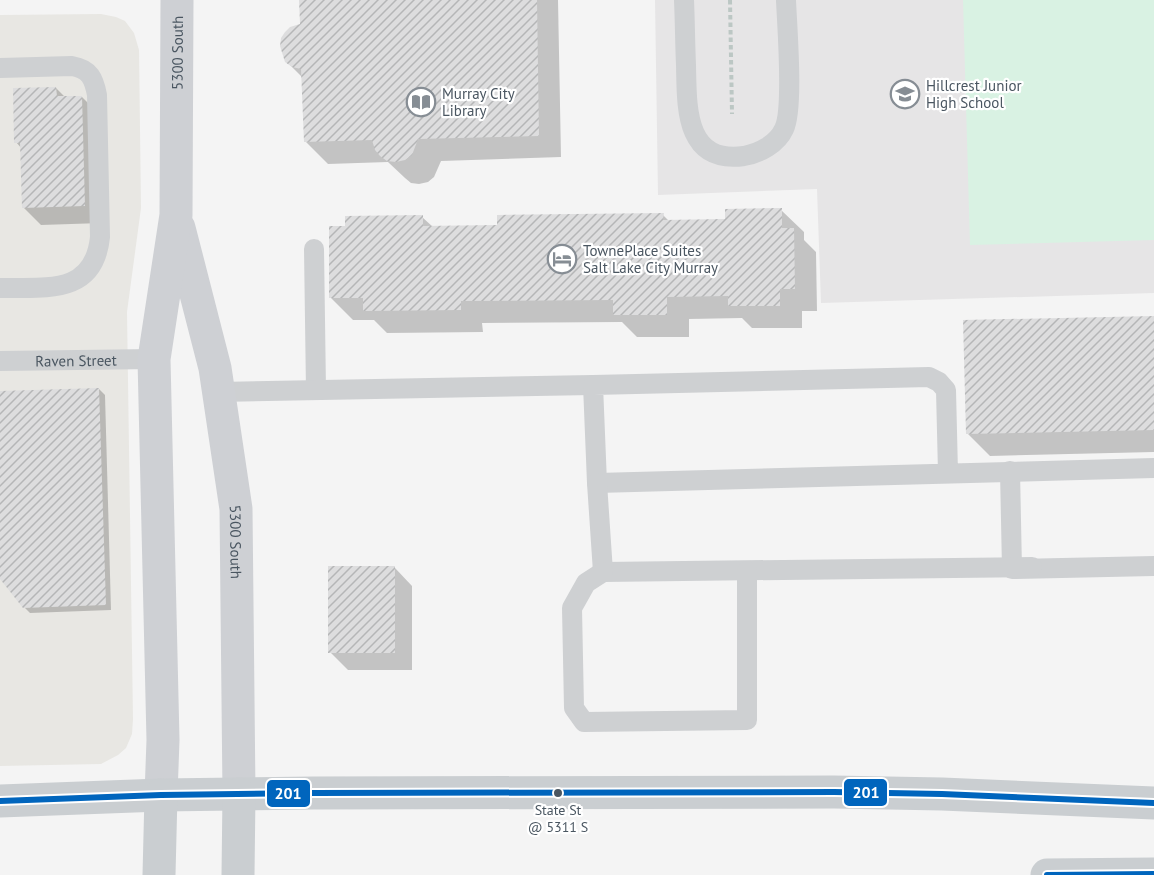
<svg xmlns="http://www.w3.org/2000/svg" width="1154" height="875" font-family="'PT Sans',sans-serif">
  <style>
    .commercial { fill: #e8e7e3 }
    .education { fill: #e6e5e6 }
    .pitch { fill: #d9f2e3 }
    .shadow { fill: #0003 }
    .building { fill: url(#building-hatch) }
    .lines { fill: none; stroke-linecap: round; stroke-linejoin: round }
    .path { stroke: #bcc7c4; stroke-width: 4; stroke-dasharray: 4.5 3; stroke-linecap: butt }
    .lane { stroke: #ced0d2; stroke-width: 20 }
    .secondary { stroke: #ced0d4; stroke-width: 33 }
    .primary { stroke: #caced1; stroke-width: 33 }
    .bus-1-casing { stroke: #fff; stroke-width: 10 }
    .bus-1 { stroke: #0065bd; stroke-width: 6 }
    .bus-dot { fill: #4a5661; stroke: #fff; stroke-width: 2 }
    .labels { text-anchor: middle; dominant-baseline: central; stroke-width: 4.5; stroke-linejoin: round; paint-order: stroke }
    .bus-label { font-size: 14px; fill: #4a5661; stroke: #fff }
    .street-label { font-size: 15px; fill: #4a5661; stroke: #fff }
    .poi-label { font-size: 15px; fill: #4a5661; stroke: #fff; text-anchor: start }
    .line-badge { stroke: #fff; stroke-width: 2 }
    .badge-label { font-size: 16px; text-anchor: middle; font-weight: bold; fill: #fff }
  </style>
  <defs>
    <pattern id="building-hatch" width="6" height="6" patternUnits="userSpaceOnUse" patternTransform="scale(1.5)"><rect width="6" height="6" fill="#ddddde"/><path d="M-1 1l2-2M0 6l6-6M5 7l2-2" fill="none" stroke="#b5b6b7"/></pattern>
  </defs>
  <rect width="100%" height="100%" fill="#f4f4f4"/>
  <polygon class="commercial" points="101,14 116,17 125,21 134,33 139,50 141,208 127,312 133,719 132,734 126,748 118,755 101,764 0,766 0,15"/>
  <polygon class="education" points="655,0 1154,0 1154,293 821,303 817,189 658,195"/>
  <polygon class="pitch" points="963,0 1154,0 1154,240 970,245"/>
  <g class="shadow">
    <polygon points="301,0 558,0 561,157 441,161 434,177 428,182 419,184 411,183 405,178 388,162 328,164 305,141 303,78 286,61 301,25"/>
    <polygon points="56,88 65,97 82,97 100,115 102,223 41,225 23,207 22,149 16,142"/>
    <polygon points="781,210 804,232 804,240 816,252 817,311 802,311 802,328 752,328 742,318 689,319 689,337 637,337 622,322 482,323 483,332 387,333 374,320 353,320 331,298 347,228 422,217 433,227 498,226 663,215 669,221 727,220"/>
    <polygon points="1154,317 1154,452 990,456 967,433"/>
    <polygon points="99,389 105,395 111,610 30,613 24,607 0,393"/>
    <polygon points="395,568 412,586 412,670 348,670 330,652"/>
  </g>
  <g class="building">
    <polygon points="299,0 537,0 539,136 418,139 412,155 405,160 396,162 387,161 380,156 375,150 372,140 304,142 301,69 292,67 285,62 280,46 281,38 285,32 290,27 300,24"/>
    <polygon points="56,87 57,96 82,96 85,206 22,208 20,143 14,143 13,88"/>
    <polygon points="782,208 782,228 794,228 795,289 780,289 780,306 728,306 728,296 667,297 667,315 613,315 613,300 461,301 461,310 363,311 363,298 329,298 329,226 345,226 345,216 423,215 423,226 497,225 497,215 664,213 663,220 725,219 725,209"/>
    <polygon points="1154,316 1154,430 966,434 963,320"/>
    <polygon points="99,388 106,605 23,608 0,579 0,391"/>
    <rect x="328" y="566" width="67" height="87"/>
  </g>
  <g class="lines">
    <polyline class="path" points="730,0 732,114"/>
    <g class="lane">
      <path d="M684,0c1,22 1,43 2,65 1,41 -2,99 58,91 16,-3 33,-12 40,-27 10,-20 3,-103 2,-129"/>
      <path d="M0,68l72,-2c18,3 22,13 25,29l3,142c-6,59 -55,50 -100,51"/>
      <polyline points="314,249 316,390"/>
      <path id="s1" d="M0,361l154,-2"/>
      <polyline points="218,392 593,385"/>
      <polyline points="1010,471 1012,569 1154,566"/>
      <polyline points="948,473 946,390 939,382 929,377 593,385 597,483 1154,468"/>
      <polyline points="597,483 603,572 1032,567"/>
      <polyline points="603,572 586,583 572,608 574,708 584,722 747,720 747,571"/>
    </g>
    <g class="secondary">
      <path id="s2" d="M179,228l36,140 21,141 3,285"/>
      <path id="s3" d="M161,795l2,-55 -9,-381 22,-144 1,-215"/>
    </g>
    <g class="primary">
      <polyline points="0,801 161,795 314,793 834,792 942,794 1154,803"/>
      <polyline points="159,875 161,795"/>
      <polyline points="238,875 239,794"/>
      <polyline points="1047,875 1154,874"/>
    </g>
    <g class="bus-1-casing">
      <g id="bus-1">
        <polyline points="0,801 161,795 314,793 834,792 942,794 1154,803"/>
        <polyline points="1047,875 1154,874"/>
      </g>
    </g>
    <use href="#bus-1" class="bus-1"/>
  </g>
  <defs>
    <g id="school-ring" transform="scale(1.5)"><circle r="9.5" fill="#fff" stroke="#868d94" stroke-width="1.5"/><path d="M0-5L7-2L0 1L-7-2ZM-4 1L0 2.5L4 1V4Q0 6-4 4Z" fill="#868d94"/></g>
    <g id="library-ring" transform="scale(1.5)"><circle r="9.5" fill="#fff" stroke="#868d94" stroke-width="1.5"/><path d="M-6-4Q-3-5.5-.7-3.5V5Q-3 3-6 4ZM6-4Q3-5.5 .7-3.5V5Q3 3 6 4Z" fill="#868d94"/></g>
    <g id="hotel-ring" transform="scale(1.5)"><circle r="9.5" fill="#fff" stroke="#868d94" stroke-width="1.5"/><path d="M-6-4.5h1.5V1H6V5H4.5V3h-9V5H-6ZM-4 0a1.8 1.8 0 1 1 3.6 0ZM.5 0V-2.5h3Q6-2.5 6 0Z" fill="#868d94"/></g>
  </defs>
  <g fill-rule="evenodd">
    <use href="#school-ring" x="905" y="94"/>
    <use href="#library-ring" x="421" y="102"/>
    <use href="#hotel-ring" x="562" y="259"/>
  </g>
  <circle class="bus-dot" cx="558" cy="793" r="5"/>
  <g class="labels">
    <g class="bus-label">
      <text x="558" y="810">State St<tspan x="558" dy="17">@ 5311 S</tspan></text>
    </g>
    <g class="street-label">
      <text stroke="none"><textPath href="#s3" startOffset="744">5300 South</textPath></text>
      <text stroke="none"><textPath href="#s1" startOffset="76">Raven Street</textPath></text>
      <text stroke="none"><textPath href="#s2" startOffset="320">5300 South</textPath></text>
    </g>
    <g class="poi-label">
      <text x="926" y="85">Hillcrest Junior<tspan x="926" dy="17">High School</tspan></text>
      <text x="442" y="93">Murray City<tspan x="442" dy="17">Library</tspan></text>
      <text x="583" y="250">TownePlace Suites<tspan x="583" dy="17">Salt Lake City Murray</tspan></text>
    </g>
  </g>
  <g class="line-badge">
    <rect x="843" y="778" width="45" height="29" rx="6" fill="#0065bd"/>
    <rect x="266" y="779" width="45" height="29" rx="6" fill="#0065bd"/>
  </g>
  <g class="badge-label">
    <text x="866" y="798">201</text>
    <text x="288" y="799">201</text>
  </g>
</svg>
